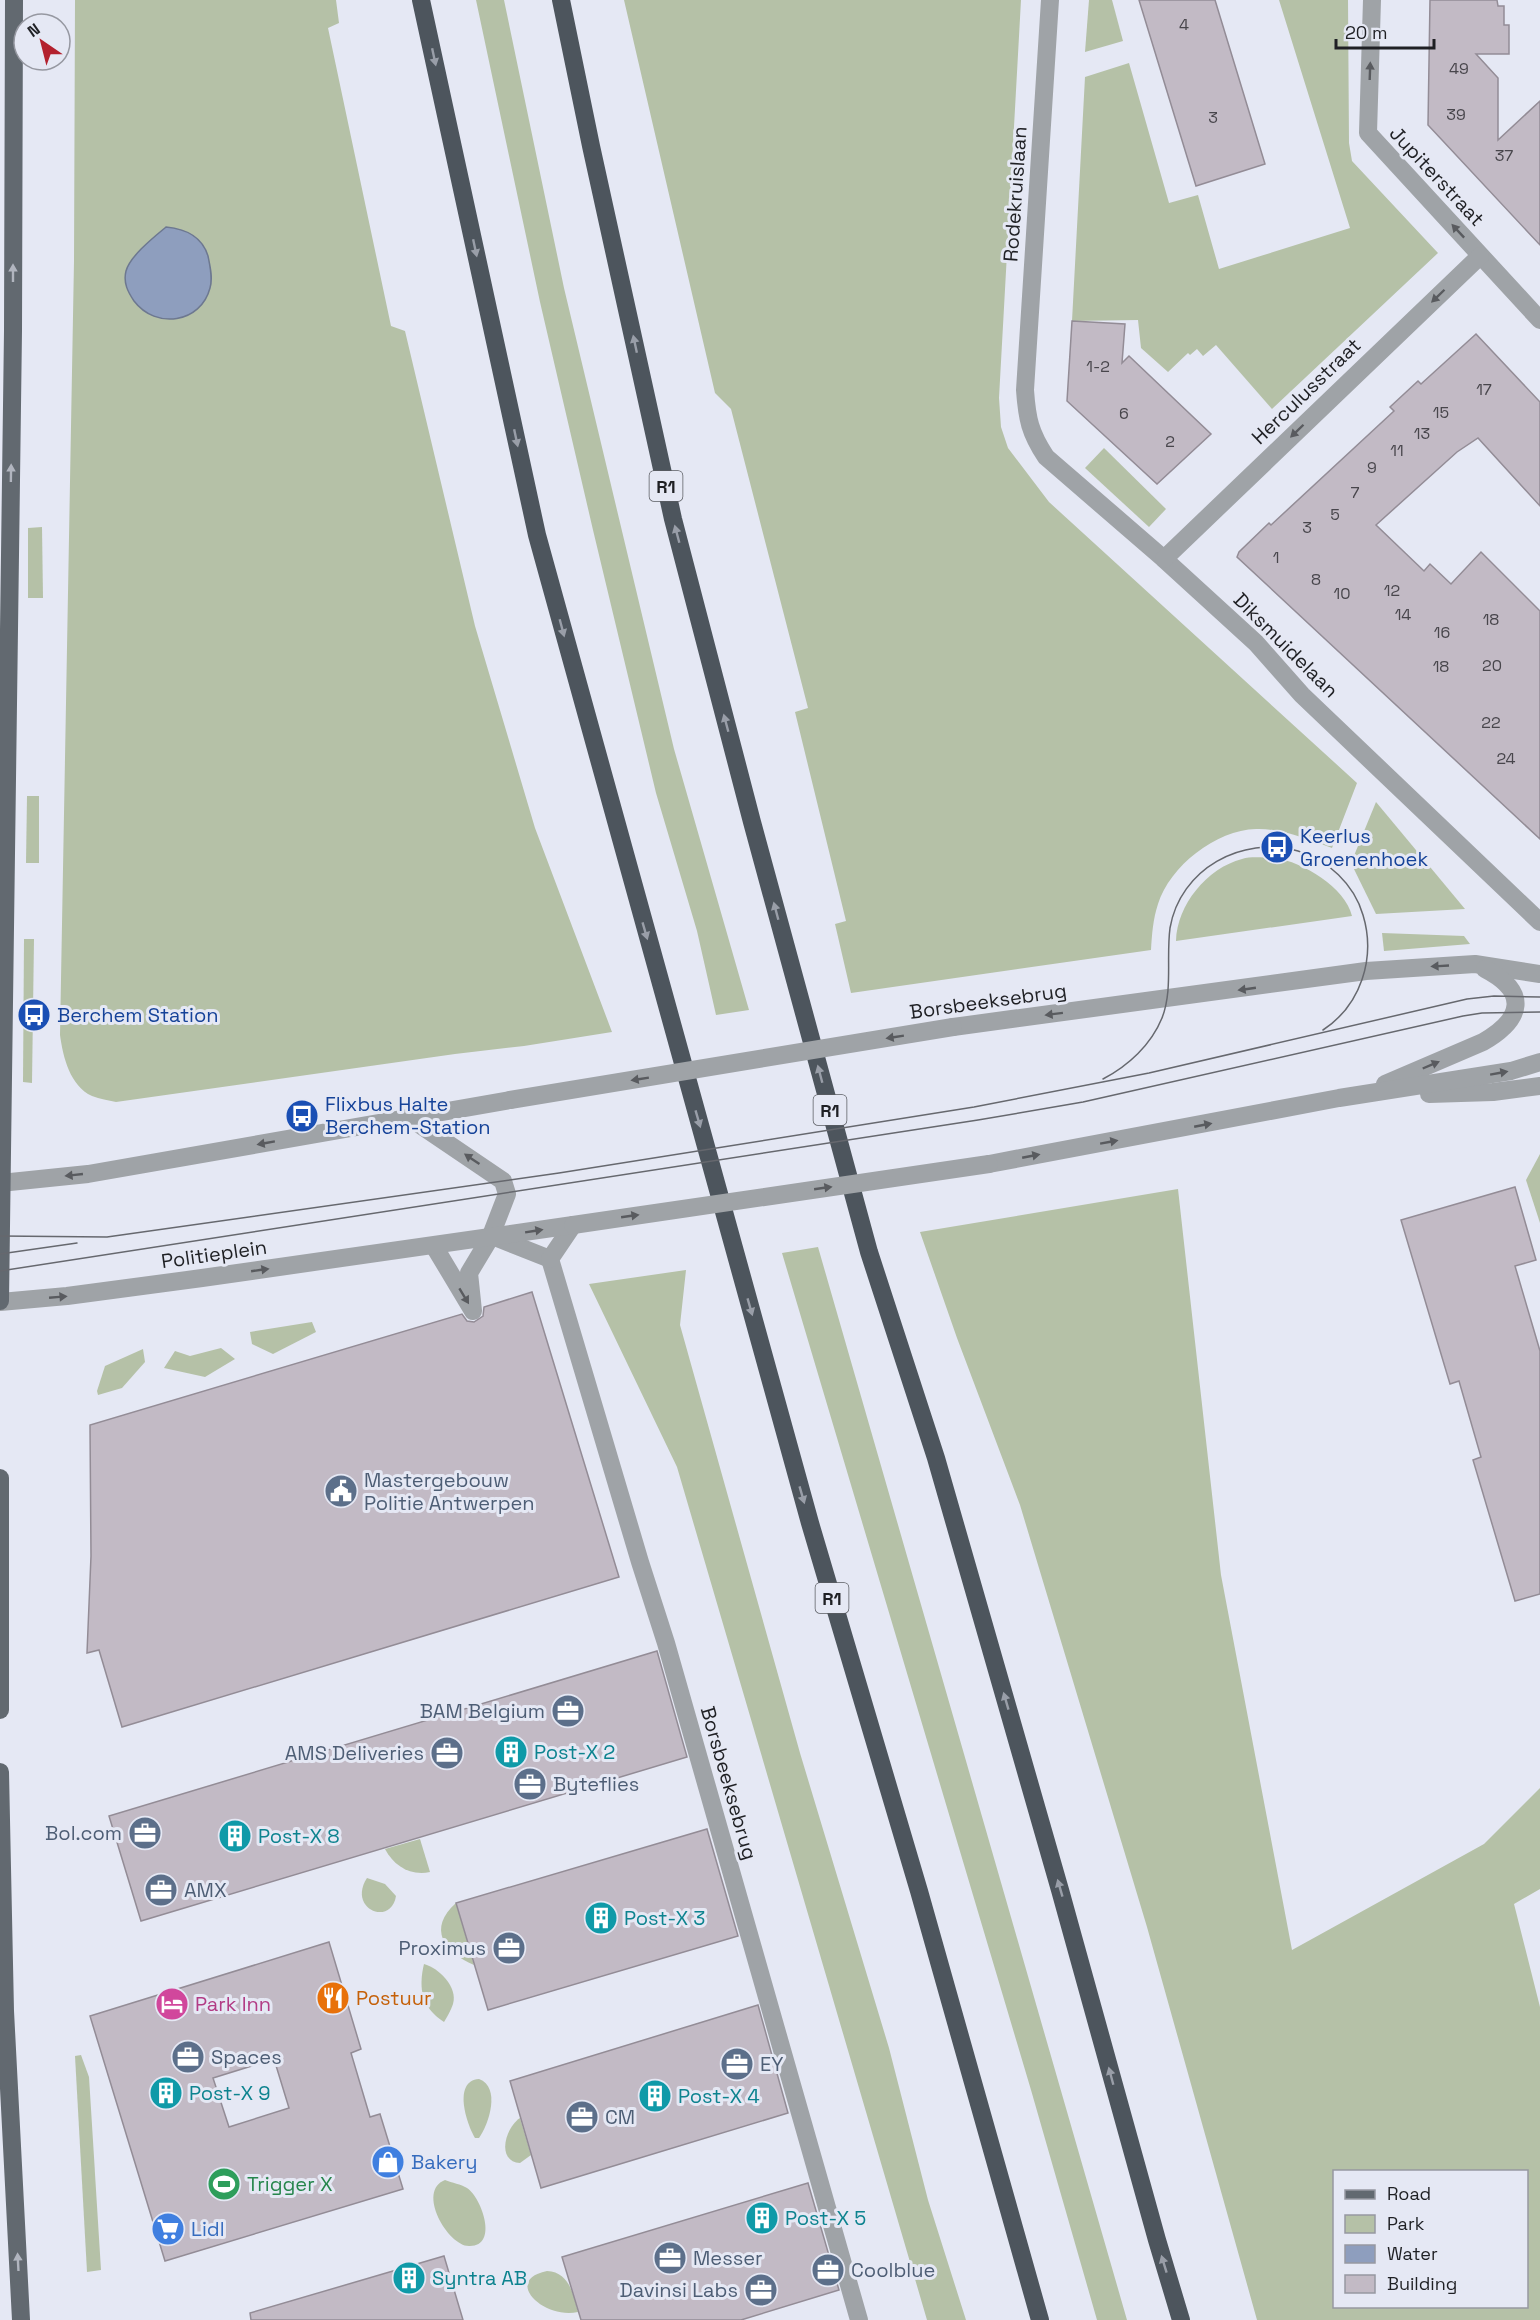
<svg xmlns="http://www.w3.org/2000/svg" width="1540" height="2320" font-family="'Space Grotesk',sans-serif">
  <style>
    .green { fill: #b5c1a7; fill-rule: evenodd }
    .water { fill: #8e9ebe; stroke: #6d7890; stroke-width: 1.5 }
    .building { fill: #c2bac5; stroke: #938c96; stroke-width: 1.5; fill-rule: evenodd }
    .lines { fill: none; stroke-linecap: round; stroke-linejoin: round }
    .minor { stroke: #9fa3a7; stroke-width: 18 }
    .major { stroke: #626970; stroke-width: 18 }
    .highway { stroke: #4d555d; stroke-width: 18 }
    .tram { stroke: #66686e; stroke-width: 1.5 }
    .minor-bridge { stroke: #9fa3a7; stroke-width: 18 }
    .oneway { fill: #999ea8 }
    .oneway2 { fill: #595b5f }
    .oneway3 { fill: #b1b5bf }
    .labels { text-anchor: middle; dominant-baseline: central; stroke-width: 6; stroke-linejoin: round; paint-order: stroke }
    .number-label { font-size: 16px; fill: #48464c }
    .shield { fill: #e5e8f4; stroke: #5a5c62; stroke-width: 1.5 }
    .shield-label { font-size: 18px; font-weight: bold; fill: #1f2024 }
    .street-label { font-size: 20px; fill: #1f2024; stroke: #e5e8f4 }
    .transit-label { font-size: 20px; fill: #164399; stroke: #e5e8f4; text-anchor: start }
    .service-label { font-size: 20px; fill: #4e5e75; stroke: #e5e8f4; text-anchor: start }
    .culture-label { font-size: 20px; fill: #0d838f; stroke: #e5e8f4; text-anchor: start }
    .food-label { font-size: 20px; fill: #c56008; stroke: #e5e8f4; text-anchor: start }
    .hotel-label { font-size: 20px; fill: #b23c85; stroke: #e5e8f4; text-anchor: start }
    .shop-label { font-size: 20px; fill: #366cbe; stroke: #e5e8f4; text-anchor: start }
    .leisure-label { font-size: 20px; fill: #27864d; stroke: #e5e8f4; text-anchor: start }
  </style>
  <rect width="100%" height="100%" fill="#e5e8f4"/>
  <g class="green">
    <path d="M75,0h261l3,23 -11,5 63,298 14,5 70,295 60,202 77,204 -88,14 -69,8 -339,48c-8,-2 -16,-3 -24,-6 -22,-10 -29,-39 -32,-61l14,-774z"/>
    <polygon points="476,0 504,0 564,288 674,749 749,1010 716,1015 697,931 656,793 593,530 540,302"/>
    <path d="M624,0h397l-22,398 2,29 7,21 41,54 308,281 -25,65c-24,-8 -50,-20 -76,-19 -40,1 -86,37 -98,75 -5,15 -6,30 -7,46l-300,43 -16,-69 11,-3 -51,-209 13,-4 -77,-299 -16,-16z"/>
    <polygon points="1089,0 1112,0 1123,41 1085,52"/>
    <polygon points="1279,0 1348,0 1349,143 1352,161 1438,253 1272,409 1216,345 1203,356 1197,349 1190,355 1188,353 1168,372 1141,348 1138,320 1072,321 1085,77 1129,63 1169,203 1198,195 1219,269 1350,228"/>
    <polygon points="1104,448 1166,509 1149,527 1085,468"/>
    <polygon points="42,527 43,598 28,598 28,528"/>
    <polygon points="27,796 39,796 39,863 26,863"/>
    <polygon points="1376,802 1465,909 1376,914 1351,863"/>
    <path d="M1275,858c28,4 70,29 77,58l-176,25c1,-36 31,-73 66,-82 10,-3 23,-1 33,-1z"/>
    <polygon points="1382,933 1464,936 1470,944 1384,951"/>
    <polygon points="24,939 34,939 32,1083 23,1082"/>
    <polygon points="1540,1154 1540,1223 1526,1180"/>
    <path d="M1178,1189l43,386 71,375 192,-106 56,-56v101l-26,15 26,103v313h-283l-110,-393 -127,-422 -63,-167 -37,-106zM1334,2172h192v134h-192z"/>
    <polygon points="818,1247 1127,2320 1097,2320 1031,2090 782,1253"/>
    <polygon points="686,1270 680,1325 800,1753 889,2048 928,2200 966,2320 927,2320 677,1467 589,1284"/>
    <polygon points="312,1322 316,1332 273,1354 252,1344 250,1332"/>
    <polygon points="221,1348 235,1359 205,1377 164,1368 175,1351 190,1356"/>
    <polygon points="143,1349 145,1362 122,1388 98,1395 97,1391 105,1366"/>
    <path d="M420,1839l10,33c-20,4 -36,-6 -45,-23z"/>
    <path d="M367,1878l18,6 11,12c-5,31 -49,13 -29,-18z"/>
    <path d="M456,1903l18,62c-30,-13 -47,-36 -18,-62z"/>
    <path d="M424,1964c15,4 34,23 29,40 -2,6 -6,13 -9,18 -22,-14 -26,-33 -20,-58z"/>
    <polygon points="81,2055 89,2077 101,2270 87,2272 75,2056"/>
    <path d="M479,2079c22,8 10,45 0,59h-4c-8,-13 -23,-57 4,-59z"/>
    <path d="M520,2118l11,37 -11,8c-24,-2 -15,-35 0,-45z"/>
    <path d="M445,2180c7,3 16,4 22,8 15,10 32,59 2,58 -21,0 -53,-55 -24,-66z"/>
    <path d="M547,2271c22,1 26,22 31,41 -34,8 -76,-32 -31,-41z"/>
  </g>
  <path class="water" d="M166,227c20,2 36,9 42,29 2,10 5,22 2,32 -9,35 -54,42 -76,13 -6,-9 -11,-18 -8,-30 4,-15 28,-34 40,-44z"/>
  <g class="building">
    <polygon points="1139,0 1215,0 1265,164 1196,186"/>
    <polygon points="1430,0 1497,0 1498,6 1504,6 1504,25 1509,25 1509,54 1476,54 1498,78 1498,140 1540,101 1540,245 1428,125"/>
    <polygon points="1072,321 1125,324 1122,363 1129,356 1211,434 1157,484 1067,401"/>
    <polygon points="1476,334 1540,402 1540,506 1478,438 1457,452 1376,525 1424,571 1430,564 1451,584 1481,552 1540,611 1540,839 1237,557 1239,552 1269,523 1271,525 1394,411 1390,407 1418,381 1421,384"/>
    <polygon points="1515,1187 1536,1260 1515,1266 1540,1351 1540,1594 1515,1601 1473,1460 1481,1457 1459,1381 1450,1384 1401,1220"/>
    <polygon points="532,1292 619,1577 122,1727 99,1650 87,1653 91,1556 90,1425 462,1314 467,1321 474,1322 483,1316 484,1307"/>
    <polygon points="657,1651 687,1757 141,1921 109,1816"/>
    <polygon points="707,1829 738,1936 488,2010 456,1903"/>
    <path d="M329,1942l32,107 -10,4 19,64 10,-3 23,75 -238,72 -75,-245zM274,2059l15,49 -60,19 -16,-49z"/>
    <polygon points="758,2005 788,2113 541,2188 510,2081"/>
    <polygon points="808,2183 839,2290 741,2320 581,2320 562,2257"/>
    <polygon points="444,2256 463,2320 251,2320 250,2313"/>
  </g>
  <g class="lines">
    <g class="minor">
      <path d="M1050,0l-25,390c2,29 5,43 21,67l118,102 92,84 46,52 238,227"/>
      <polyline points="1372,0 1368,133 1540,320"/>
      <polyline points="1164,559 1480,256"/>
      <polyline points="953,1027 1366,971 1475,964 1540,974"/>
      <path d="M1385,1084l98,-42c40,-23 46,-50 2,-73"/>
      <polyline points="1429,1094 1493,1092 1540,1086"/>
      <polyline points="410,1118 503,1181 507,1194 490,1238 469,1273 473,1311 434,1246"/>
      <polyline points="989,1164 1339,1098 1511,1071 1540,1062"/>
      <polyline points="0,1183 88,1174 510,1100"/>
      <polyline points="497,1238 550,1259"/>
      <polyline points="550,1259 640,1562 666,1643 859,2320"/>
      <polyline points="550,1259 573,1225"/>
      <polyline points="0,1302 67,1296 202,1278 573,1225"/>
    </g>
    <g class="major">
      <polyline points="0,1301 13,331 14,0"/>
      <polyline points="0,1478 0,1710"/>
      <polyline points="0,1772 5,2011 21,2320"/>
    </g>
    <g class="highway">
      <polyline points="421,0 537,535 810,1523 919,1891 1040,2320"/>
      <polyline points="561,0 591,146 673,519 752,822 869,1252 936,1458 1060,1890 1157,2240 1181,2320"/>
    </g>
    <g class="tram">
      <path d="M1103,1079c25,-13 48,-34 59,-61 11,-28 4,-60 8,-90 10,-59 72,-93 128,-77 30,9 56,33 65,64 13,43 -2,90 -40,115"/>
      <polyline points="0,1236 107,1237 559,1173 974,1107 1149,1073 1467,999 1494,996 1540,997"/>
      <polyline points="0,1254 77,1243"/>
      <polyline points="0,1271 978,1120 1083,1102 1463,1016 1482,1013 1540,1012"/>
    </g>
    <g class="minor-bridge">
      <polyline points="510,1100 953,1027"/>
      <polyline points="573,1225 989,1164"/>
    </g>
  </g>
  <defs><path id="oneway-solid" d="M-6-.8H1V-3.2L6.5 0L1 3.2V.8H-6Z" transform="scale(1.5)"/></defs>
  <g class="oneway">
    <use href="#oneway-solid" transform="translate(434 57) rotate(78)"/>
    <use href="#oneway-solid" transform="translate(475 248) rotate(78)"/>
    <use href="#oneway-solid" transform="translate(635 344) rotate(-102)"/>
    <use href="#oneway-solid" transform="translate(516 438) rotate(78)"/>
    <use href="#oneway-solid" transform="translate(677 534) rotate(-105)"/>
    <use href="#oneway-solid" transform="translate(562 628) rotate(75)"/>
    <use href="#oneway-solid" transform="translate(726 723) rotate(-105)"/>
    <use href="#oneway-solid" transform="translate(776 911) rotate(-105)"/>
    <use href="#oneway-solid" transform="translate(645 931) rotate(74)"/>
    <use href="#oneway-solid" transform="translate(820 1074) rotate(-105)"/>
    <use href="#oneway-solid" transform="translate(698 1119) rotate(74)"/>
    <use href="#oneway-solid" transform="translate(750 1307) rotate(74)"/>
    <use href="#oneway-solid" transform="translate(802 1495) rotate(74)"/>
    <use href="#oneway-solid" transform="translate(1006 1701) rotate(-106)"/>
    <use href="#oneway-solid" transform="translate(1060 1888) rotate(-106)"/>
    <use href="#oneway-solid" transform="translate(1111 2076) rotate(-105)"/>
    <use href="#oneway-solid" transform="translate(1164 2264) rotate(-107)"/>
  </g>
  <g class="oneway2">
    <use href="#oneway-solid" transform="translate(1370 71) rotate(-88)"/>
    <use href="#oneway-solid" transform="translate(1458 231) rotate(-133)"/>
    <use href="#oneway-solid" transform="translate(1438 296) rotate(136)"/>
    <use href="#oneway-solid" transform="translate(1297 431) rotate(136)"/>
    <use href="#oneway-solid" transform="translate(1440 966) rotate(177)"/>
    <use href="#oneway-solid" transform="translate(1247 989) rotate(172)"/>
    <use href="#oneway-solid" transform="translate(1054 1014) rotate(173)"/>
    <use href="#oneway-solid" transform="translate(895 1037) rotate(171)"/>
    <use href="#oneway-solid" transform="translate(1431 1065) rotate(-23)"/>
    <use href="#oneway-solid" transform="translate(1499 1073) rotate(-10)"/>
    <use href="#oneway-solid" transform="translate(640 1079) rotate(171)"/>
    <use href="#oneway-solid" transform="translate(1203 1125) rotate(-11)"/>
    <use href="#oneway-solid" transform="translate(1109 1142) rotate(-10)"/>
    <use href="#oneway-solid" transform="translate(266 1143) rotate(170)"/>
    <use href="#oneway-solid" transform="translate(1031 1156) rotate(-11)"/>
    <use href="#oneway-solid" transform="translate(472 1159) rotate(-146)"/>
    <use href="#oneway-solid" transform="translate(74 1175) rotate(174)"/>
    <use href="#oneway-solid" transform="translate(823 1188) rotate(-8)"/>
    <use href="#oneway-solid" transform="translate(630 1216) rotate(-8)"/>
    <use href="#oneway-solid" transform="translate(534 1231) rotate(-9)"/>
    <use href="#oneway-solid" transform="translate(260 1270) rotate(-8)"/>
    <use href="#oneway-solid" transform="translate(464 1296) rotate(59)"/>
    <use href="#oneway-solid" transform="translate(58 1297) rotate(-5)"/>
  </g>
  <g class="oneway3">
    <use href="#oneway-solid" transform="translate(13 273) rotate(-90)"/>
    <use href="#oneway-solid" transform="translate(11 473) rotate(-89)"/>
    <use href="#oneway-solid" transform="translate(18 2262) rotate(-93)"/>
  </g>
  <defs>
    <g id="bus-disc" transform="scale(1.725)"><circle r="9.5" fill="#1a4fb4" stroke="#e5e8f4"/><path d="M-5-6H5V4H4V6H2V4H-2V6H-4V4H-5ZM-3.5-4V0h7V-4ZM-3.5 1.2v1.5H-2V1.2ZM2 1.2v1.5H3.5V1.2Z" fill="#fff"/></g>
    <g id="civic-disc" transform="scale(1.725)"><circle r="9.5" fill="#5c6f8a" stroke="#e5e8f4"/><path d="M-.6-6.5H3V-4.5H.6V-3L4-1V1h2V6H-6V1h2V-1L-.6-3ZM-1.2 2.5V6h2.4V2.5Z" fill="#fff"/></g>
    <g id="office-disc" transform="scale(1.725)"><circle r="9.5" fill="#5c6f8a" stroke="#e5e8f4"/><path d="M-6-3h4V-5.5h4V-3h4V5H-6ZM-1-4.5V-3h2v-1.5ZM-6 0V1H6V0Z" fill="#fff"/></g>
    <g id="building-disc" transform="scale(1.725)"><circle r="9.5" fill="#0f9aa8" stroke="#e5e8f4"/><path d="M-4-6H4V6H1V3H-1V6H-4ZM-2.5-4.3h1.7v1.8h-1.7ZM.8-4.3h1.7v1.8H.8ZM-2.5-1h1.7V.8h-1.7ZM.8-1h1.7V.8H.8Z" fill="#fff"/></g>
    <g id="restaurant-disc" transform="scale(1.725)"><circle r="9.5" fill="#e8710a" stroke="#e5e8f4"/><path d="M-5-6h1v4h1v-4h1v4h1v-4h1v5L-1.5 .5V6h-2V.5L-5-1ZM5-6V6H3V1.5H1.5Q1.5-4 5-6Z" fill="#fff"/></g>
    <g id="hotel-disc" transform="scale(1.725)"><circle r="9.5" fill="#d1479c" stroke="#e5e8f4"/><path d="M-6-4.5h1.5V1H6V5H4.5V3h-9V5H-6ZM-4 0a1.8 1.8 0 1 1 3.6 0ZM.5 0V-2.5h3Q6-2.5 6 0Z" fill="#fff"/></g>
    <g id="shop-disc" transform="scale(1.725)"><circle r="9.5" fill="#3f7fe0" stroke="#e5e8f4"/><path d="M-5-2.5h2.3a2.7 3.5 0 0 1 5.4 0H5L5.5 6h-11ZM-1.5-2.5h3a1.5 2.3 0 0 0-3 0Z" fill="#fff"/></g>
    <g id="stadium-disc" transform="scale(1.725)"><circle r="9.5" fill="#2e9e5b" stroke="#e5e8f4"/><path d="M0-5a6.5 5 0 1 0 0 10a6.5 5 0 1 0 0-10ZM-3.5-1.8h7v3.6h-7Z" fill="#fff"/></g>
    <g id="supermarket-disc" transform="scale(1.725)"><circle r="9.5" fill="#3f7fe0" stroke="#e5e8f4"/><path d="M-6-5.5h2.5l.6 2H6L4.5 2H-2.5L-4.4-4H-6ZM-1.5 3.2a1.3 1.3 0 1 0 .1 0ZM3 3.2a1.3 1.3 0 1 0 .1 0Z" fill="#fff"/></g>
  </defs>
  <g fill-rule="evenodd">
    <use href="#bus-disc" x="1277" y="847"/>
    <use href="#bus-disc" x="34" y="1015"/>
    <use href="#bus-disc" x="302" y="1116"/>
    <use href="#civic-disc" x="341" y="1491"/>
    <use href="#office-disc" x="568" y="1711"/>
    <use href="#building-disc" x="511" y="1752"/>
    <use href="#office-disc" x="447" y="1753"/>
    <use href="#office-disc" x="530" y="1784"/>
    <use href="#office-disc" x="145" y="1833"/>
    <use href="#building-disc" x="235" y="1836"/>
    <use href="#office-disc" x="161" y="1890"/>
    <use href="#building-disc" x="601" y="1918"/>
    <use href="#office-disc" x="509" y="1948"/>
    <use href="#restaurant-disc" x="333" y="1998"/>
    <use href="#hotel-disc" x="172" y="2004"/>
    <use href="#office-disc" x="188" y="2057"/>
    <use href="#office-disc" x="737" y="2064"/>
    <use href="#building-disc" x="166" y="2093"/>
    <use href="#building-disc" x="655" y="2096"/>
    <use href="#office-disc" x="582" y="2117"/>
    <use href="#shop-disc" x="388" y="2162"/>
    <use href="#stadium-disc" x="224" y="2184"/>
    <use href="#building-disc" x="762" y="2218"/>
    <use href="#supermarket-disc" x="168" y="2229"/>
    <use href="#office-disc" x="670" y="2258"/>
    <use href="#office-disc" x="828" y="2270"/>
    <use href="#building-disc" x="409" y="2278"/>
    <use href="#office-disc" x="761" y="2290"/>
  </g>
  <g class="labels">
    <g class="number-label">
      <text x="1184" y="24">4</text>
      <text x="1459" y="68">49</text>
      <text x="1456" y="114">39</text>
      <text x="1213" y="117">3</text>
      <text x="1504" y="155">37</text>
      <text x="1098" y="366">1-2</text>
      <text x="1484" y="389">17</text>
      <text x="1441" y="412">15</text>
      <text x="1124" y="413">6</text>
      <text x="1422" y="433">13</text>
      <text x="1170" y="441">2</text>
      <text x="1397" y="450">11</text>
      <text x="1372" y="467">9</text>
      <text x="1355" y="492">7</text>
      <text x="1335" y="514">5</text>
      <text x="1307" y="527">3</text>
      <text x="1276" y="557">1</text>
      <text x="1316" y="579">8</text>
      <text x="1392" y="590">12</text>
      <text x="1342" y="593">10</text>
      <text x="1403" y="614">14</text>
      <text x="1491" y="619">18</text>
      <text x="1442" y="632">16</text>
      <text x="1492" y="665">20</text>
      <text x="1441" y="666">18</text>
      <text x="1491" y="722">22</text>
      <text x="1506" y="758">24</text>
    </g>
    <g class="shield">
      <rect x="649.5" y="471" width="33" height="30" rx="4.5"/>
      <rect x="813.5" y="1095" width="33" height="30" rx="4.5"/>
      <rect x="815.5" y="1583" width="33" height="30" rx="4.5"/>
    </g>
    <g class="shield-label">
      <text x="666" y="486">R1</text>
      <text x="830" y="1110">R1</text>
      <text x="832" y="1598">R1</text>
    </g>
    <g class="street-label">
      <text transform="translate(1437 176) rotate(47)">Jupiterstraat</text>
      <text transform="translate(1015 194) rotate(-86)">Rodekruislaan</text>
      <text transform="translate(1306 391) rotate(-44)">Herculusstraat</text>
      <text transform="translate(1286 645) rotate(45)">Diksmuidelaan</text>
      <text transform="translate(988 1001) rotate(-8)">Borsbeeksebrug</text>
      <text transform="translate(214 1254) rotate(-8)">Politieplein</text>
      <text transform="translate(729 1783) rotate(74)">Borsbeeksebrug</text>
    </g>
    <g class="transit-label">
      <text x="1300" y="836">Keerlus<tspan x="1300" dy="23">Groenenhoek</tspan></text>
      <text x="57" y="1015">Berchem Station</text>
      <text x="325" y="1104">Flixbus Halte<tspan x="325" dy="23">Berchem-Station</tspan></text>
    </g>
    <g class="service-label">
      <text x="364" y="1480">Mastergebouw<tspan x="364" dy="23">Politie Antwerpen</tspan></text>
      <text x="545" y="1711" text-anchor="end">BAM Belgium</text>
      <text x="424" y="1753" text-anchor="end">AMS Deliveries</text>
      <text x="553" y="1784">Byteflies</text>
      <text x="122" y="1833" text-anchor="end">Bol.com</text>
      <text x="184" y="1890">AMX</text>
      <text x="486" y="1948" text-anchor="end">Proximus</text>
      <text x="211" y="2057">Spaces</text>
      <text x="760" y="2064">EY</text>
      <text x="605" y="2117">CM</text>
      <text x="693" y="2258">Messer</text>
      <text x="851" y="2270">Coolblue</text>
      <text x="738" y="2290" text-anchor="end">Davinsi Labs</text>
    </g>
    <g class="culture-label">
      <text x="534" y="1752">Post-X 2</text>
      <text x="258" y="1836">Post-X 8</text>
      <text x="624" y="1918">Post-X 3</text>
      <text x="189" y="2093">Post-X 9</text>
      <text x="678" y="2096">Post-X 4</text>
      <text x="785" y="2218">Post-X 5</text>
      <text x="432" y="2278">Syntra AB</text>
    </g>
    <g class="food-label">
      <text x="356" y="1998">Postuur</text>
    </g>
    <g class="hotel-label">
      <text x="195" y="2004">Park Inn</text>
    </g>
    <g class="shop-label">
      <text x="411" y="2162">Bakery</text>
      <text x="191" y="2229">Lidl</text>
    </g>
    <g class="leisure-label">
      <text x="247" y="2184">Trigger X</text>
    </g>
  </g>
  <rect x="1333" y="2170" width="195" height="138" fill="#e5e8f4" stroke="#9698a1" stroke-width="1.5"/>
  <rect x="1345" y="2190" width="30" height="9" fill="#626970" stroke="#9698a1" stroke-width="1.5"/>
  <text x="1387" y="2200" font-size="18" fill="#1f2024">Road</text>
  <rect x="1345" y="2215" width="30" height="18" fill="#b5c1a7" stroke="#9698a1" stroke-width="1.5"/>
  <text x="1387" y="2230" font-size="18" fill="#1f2024">Park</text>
  <rect x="1345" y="2245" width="30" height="18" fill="#8e9ebe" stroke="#9698a1" stroke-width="1.5"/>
  <text x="1387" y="2260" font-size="18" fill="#1f2024">Water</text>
  <rect x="1345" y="2275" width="30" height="18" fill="#c2bac5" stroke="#9698a1" stroke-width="1.5"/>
  <text x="1387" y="2290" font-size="18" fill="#1f2024">Building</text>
  <g transform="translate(42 42) rotate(325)"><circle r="28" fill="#e5e8f4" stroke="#9698a1" stroke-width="1.5"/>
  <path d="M0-4.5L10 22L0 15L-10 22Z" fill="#b3212e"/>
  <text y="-9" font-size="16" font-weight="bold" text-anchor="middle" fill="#1f2024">N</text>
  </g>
  <path d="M1336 39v9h98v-9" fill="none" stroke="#1f2024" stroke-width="3"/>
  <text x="1345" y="39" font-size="18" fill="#1f2024" stroke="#e5e8f4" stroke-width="4.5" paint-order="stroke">20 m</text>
</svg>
